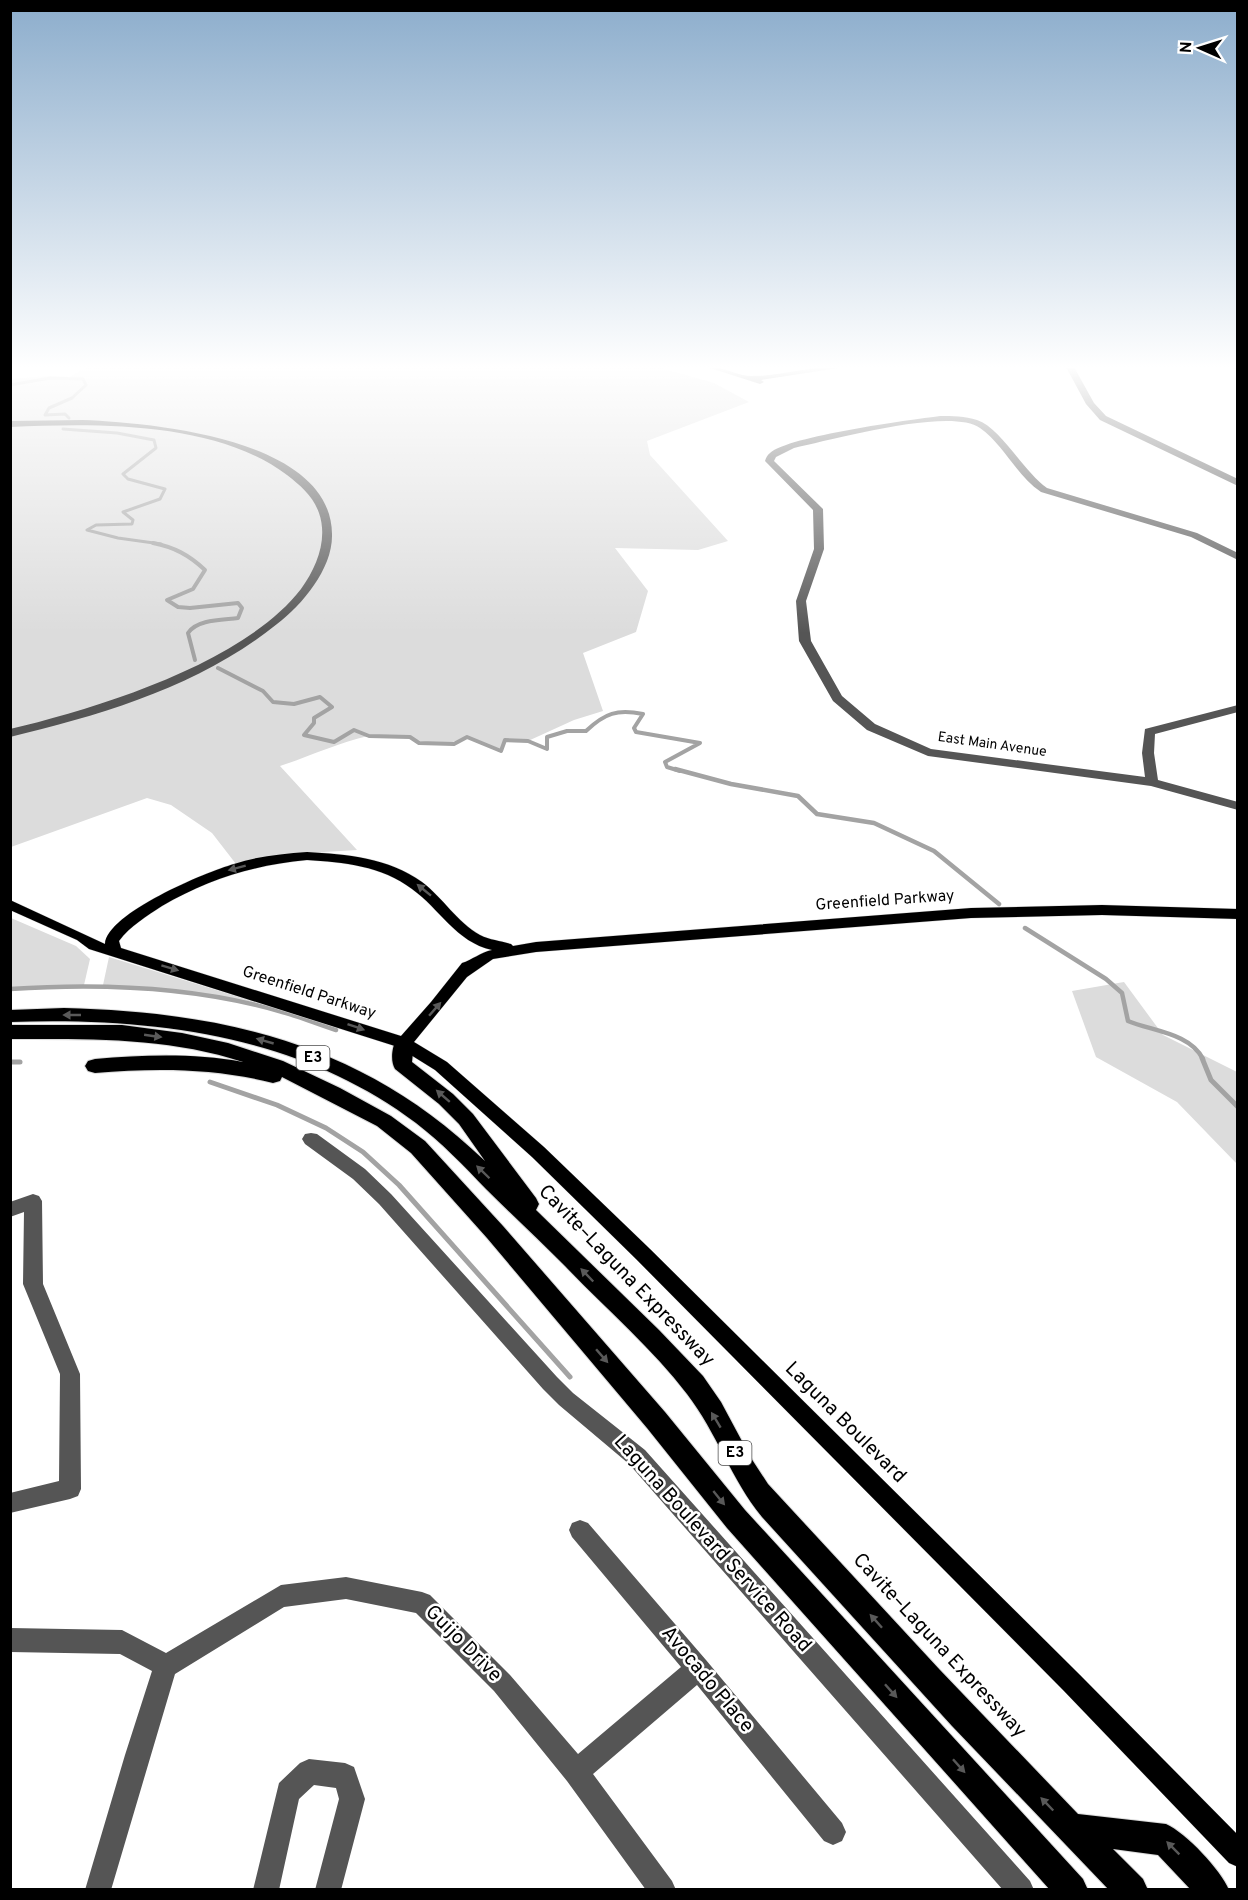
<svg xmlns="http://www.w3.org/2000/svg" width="1248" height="1900" font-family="Overpass,sans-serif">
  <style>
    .green { fill: #dcdcdc }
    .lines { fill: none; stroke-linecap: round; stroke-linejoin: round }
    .stream-far3 { stroke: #a3a3a3; stroke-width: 3 }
    .stream-far2 { stroke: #a3a3a3; stroke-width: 4 }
    .stream-far1 { stroke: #a3a3a3; stroke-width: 4.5 }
    .stream { stroke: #a3a3a3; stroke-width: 5 }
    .major-casing { stroke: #dbdbdb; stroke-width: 1 }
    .highway-casing { stroke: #dbdbdb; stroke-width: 2 }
    .minor { fill: #555; fill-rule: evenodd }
    .major { fill: #000; fill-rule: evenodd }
    .highway { fill: #000; fill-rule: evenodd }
    .oneway { fill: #595959 }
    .labels { text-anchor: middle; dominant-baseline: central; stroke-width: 5; stroke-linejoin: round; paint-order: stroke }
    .far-street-label { font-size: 14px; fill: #000; stroke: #fff }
    .shield { fill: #fff; stroke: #4c4c4c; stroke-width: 1.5 }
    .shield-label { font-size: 15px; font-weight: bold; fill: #000 }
    .street-label { font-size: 16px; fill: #000; stroke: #fff }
    .near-street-label { font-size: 20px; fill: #000; stroke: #fff }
  </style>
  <rect width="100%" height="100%" fill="#fff"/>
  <g class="green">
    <path d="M86,367h571l57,16 35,19 -102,39 3,14 78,86 -30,9 -83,-2 33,43 -12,41 -53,21 20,58 -29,9 -46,21 -23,-1 -4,11 -34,-14c-34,17 -64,-7 -99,-1 -28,6 -60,21 -88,30l77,84 -66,4 -55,10 -24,-31 -41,-28 -24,-7 -136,49v-468l39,-3 20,1z"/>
    <polygon points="11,918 76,946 90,959 84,985 11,988"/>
    <polygon points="109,957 281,1010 203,994 103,985"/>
    <polygon points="1124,982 1163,1035 1237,1072 1237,1164 1177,1102 1096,1057 1072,991"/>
  </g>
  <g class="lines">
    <g class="stream-far3">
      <polyline points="10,385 50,378 83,379 86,385 72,398 49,408 45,415 65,414 69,418"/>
      <polyline points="63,429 117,433 154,440 156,448 123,474 128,479 165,489 160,499 123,512 133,520 132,524 96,525 87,530 118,538 161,544"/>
    </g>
    <g class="stream-far2">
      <path d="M153,543c21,4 36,12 52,27l-12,19 -26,11 11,7 12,1 48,-5 4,5 -4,10c-15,2 -41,1 -50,15l7,27"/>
      <path d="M218,668l45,23 10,11 21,2 26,-7 12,10 -18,11v5l-10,12 30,7 20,-12 15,6 41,1 9,6 35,1 13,-7 34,14 4,-11 23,1 19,8v-12l20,-6h19c19,-18 31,-22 57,-17l-9,14 2,4 64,11 -35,19 2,5 13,4"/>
    </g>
    <g class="stream-far1">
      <polyline points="675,769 731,784 798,796 817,814 874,823 934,851 999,904"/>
      <path d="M1025,928l81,51 16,14 6,28c24,10 62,12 75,38"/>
      <path d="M10,989c90,-6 182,-3 269,22 19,5 38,13 57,19"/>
    </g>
    <g class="stream">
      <polyline points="1202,1058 1211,1080 1238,1107"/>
      <polyline points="10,1062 20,1062"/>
      <polyline points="210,1082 277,1105 326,1128 363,1152 399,1185 570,1377"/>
    </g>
    <g class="major-casing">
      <path id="major" d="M307,852c39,2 82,6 115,30 21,16 35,40 58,53 10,5 21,6 31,9l2,2 23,-4 435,-34 131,-3 136,4v10l-136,-4 -131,3 -435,34 -43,7 -26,18 -53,65 33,20 97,85 106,102 430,426 158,160v32l-9,-4 -165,-172 -428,-432 -104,-102 -97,-87 -37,-23 -309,-98 -12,-9 -67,-30v-10l95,44c2,-31 101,-72 129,-80 24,-8 48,-10 73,-12zM307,860c36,2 75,6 105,29 28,20 44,53 80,61 -11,2 -20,10 -30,13l-31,39 -30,34 -280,-88 -2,-7c11,-15 28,-25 43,-35 46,-27 92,-41 145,-46z"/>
    </g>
    <g class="highway-casing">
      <g id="highway">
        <path d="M64,1008c163,4 301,37 421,153l-26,-37 -20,-20 -44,-35c-5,-8 -3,-23 2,-31l7,-2 7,2 3,5 -2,19 41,32 20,20 63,84 3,6 -3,6 123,120 44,46 18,26 30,56 17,26 172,186 138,144 88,10c20,9 55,46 63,66h-38l-33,-35 -45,-6 30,30 5,11h-39l-157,-164 -190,-209c-31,-38 -45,-84 -75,-123 -35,-46 -82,-86 -122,-128 -26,-26 -53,-51 -79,-77 -22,-23 -44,-46 -70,-66 -117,-88 -263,-106 -406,-101v-12z"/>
        <path d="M10,1025h112l60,8 46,10 55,18 57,27 51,28 34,25 78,85 162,186 80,98 338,369 5,11h-38l-323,-362 -80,-100 -160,-190 -76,-85 -34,-27 -95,-49 -2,4 -7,2c-59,-15 -117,-15 -178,-10l-7,-2 -3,-5 3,-5 7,-2c49,-4 99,-6 148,3 -76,-25 -154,-23 -233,-23z"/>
      </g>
    </g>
    <g class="minor">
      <path d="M707,367c16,-1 30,9 45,9 31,0 62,-11 93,-9l-84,13 3,2 -4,2z"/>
      <polygon points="1066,367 1074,367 1094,403 1106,416 1238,479 1238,486 1100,420 1086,404"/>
      <polygon points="1231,367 1238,367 1238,370"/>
      <path d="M940,416c12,0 25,0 37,4 24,8 46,51 70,68l150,45 41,20v7l-47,-23 -150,-45c-25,-17 -37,-47 -61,-64 -30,-21 -148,12 -186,20l-18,9 -2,4 49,48 1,40 -18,52 5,40 31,55 33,28 56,25 214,28 -3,-24 3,-24 93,-24v7l-83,22 -1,19 4,27 80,22v8l-87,-24 -223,-30 -61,-26 -34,-29 -34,-60 -3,-40 18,-52 -1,-39 -48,-49c1,-3 2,-6 5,-8 19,-17 139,-33 170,-37z"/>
      <path d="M83,420c69,3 248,18 249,114 1,34 -29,70 -55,90 -75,61 -174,91 -267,113v-8c88,-21 234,-66 291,-140 16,-22 27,-50 18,-76 -6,-17 -18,-27 -32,-38 -72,-54 -190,-52 -277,-48v-6z"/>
      <polygon points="311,1133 317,1134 365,1169 391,1194 557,1377 573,1393 645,1450 1030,1881 1034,1890 1003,1890 629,1464 559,1405 543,1389 379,1204 353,1179 305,1144 302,1139 305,1134"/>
      <polygon points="33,1194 39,1196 42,1201 43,1284 80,1374 81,1489 78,1496 70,1499 10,1513 10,1493 59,1481 60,1374 23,1284 24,1212 10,1217 10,1202"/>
      <polygon points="580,1520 588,1523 706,1660 842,1823 846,1832 842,1841 833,1845 824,1841 697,1685 593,1774 672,1881 676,1890 646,1890 567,1781 494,1691 416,1613 346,1599 284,1607 175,1674 111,1890 85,1890 125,1755 152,1671 120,1654 10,1652 10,1628 122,1630 166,1653 281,1585 346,1577 422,1592 430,1595 510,1675 578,1754 681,1667 572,1537 569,1530 572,1523"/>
      <polygon points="309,1759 345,1763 354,1767 365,1799 341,1890 315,1890 339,1799 336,1788 314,1785 299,1799 279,1890 253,1890 279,1783 300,1763"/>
    </g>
    <use href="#major" class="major"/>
    <use href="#highway" class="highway"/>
  </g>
  <defs><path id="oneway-solid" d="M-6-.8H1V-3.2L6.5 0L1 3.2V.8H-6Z" transform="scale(1.5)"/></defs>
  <g class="oneway">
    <use href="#oneway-solid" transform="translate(237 868) rotate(165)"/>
    <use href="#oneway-solid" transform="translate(424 890) rotate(-141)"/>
    <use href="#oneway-solid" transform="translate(170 968) rotate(17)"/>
    <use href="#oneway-solid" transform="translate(435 1009) rotate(-49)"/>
    <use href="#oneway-solid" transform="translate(72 1015) rotate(-180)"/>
    <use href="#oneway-solid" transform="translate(356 1027) rotate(19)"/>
    <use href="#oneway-solid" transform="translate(153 1036) rotate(8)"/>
    <use href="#oneway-solid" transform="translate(265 1041) rotate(-164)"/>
    <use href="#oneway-solid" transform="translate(443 1096) rotate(-139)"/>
    <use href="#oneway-solid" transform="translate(483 1172) rotate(-136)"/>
    <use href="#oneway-solid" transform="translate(587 1275) rotate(-134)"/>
    <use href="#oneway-solid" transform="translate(602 1356) rotate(49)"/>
    <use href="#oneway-solid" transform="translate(716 1420) rotate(-121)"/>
    <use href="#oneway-solid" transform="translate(719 1498) rotate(51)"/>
    <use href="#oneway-solid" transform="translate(876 1621) rotate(-132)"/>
    <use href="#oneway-solid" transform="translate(891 1691) rotate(48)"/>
    <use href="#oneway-solid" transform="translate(959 1766) rotate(48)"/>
    <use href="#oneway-solid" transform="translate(1047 1804) rotate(-134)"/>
    <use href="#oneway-solid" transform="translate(1173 1848) rotate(-135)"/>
  </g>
  <linearGradient id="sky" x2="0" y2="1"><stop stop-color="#8cadcc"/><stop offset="0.58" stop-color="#fff"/><stop offset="1" stop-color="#fff" stop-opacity="0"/></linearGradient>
  <rect width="1248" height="633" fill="url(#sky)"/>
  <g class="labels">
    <g class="far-street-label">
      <text transform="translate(992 745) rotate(8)">East Main Avenue</text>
    </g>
    <g class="shield">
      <rect x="296.5" y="1046" width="33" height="24" rx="4.5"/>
      <rect x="718.5" y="1441" width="33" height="24" rx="4.5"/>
    </g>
    <g class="shield-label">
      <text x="313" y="1058">E3</text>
      <text x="735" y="1453">E3</text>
    </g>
    <g class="street-label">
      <text transform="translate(885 901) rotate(-4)">Greenfield Parkway</text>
      <text transform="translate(309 993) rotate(18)">Greenfield Parkway</text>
    </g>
    <g class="near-street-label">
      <text transform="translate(626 1276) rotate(46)">Cavite–Laguna Expressway</text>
      <text transform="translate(845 1423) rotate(45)">Laguna Boulevard</text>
      <text transform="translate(712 1544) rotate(48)">Laguna Boulevard Service Road</text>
      <text transform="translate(463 1644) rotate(45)">Guijo Drive</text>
      <text transform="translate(939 1646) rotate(47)">Cavite–Laguna Expressway</text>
      <text transform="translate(707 1680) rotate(50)">Avocado Place</text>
    </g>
  </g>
  <rect width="1248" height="1900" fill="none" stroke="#000000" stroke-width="24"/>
  <g transform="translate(1200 48) rotate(273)" stroke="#ffffff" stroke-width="4.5" paint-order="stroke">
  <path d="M0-4.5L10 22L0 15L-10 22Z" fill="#000000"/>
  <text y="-9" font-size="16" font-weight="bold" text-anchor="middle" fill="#000000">N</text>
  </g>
</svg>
